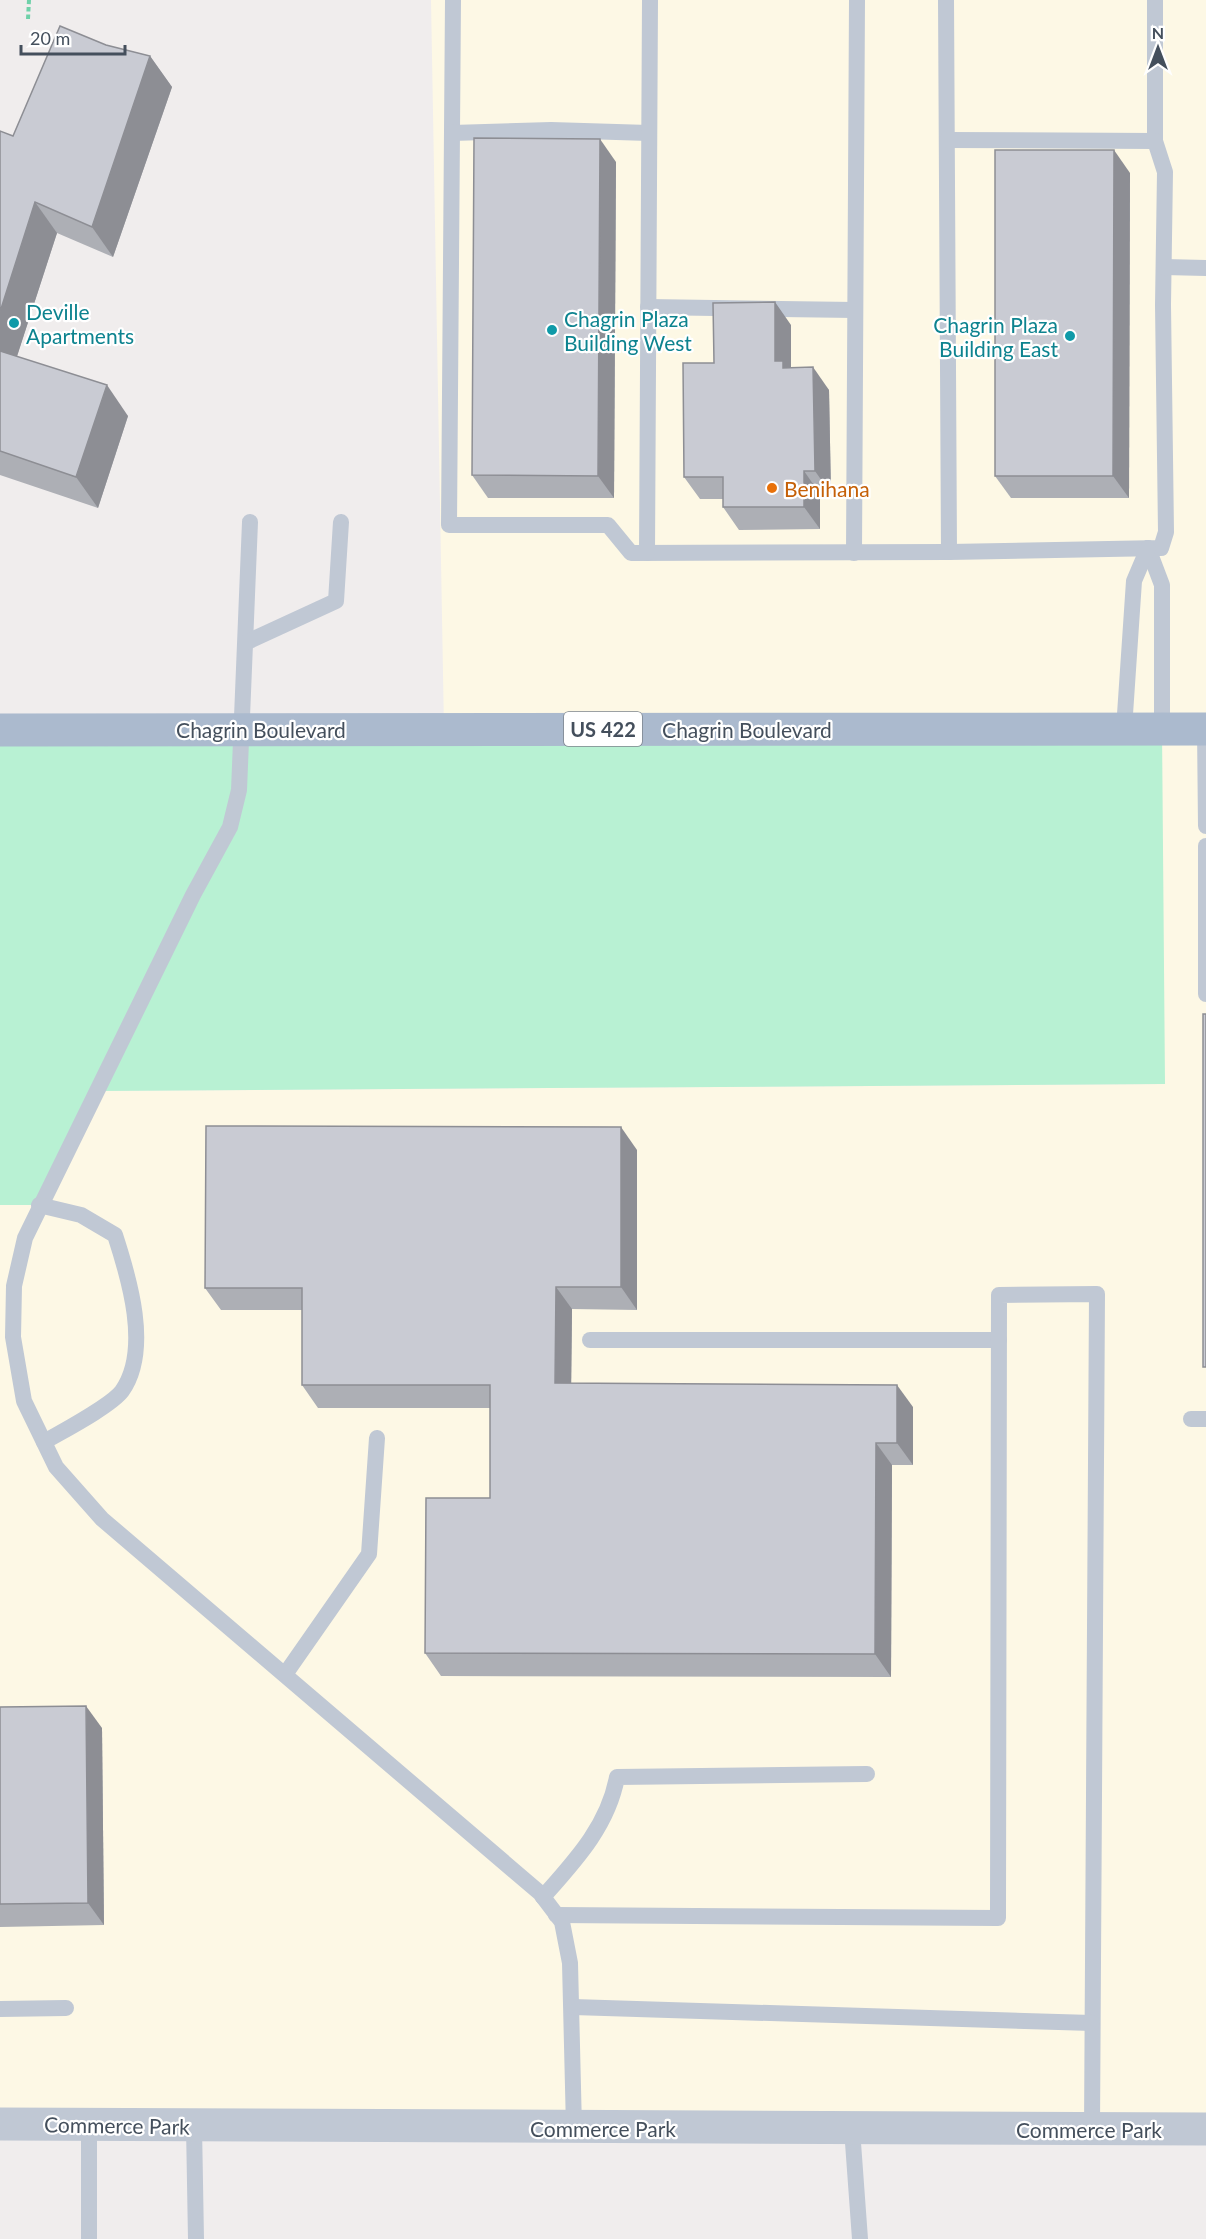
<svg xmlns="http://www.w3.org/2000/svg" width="1206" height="2239" font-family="Lato,sans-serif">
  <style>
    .commercial { fill: #fdf8e5 }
    .green { fill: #b8f1d3 }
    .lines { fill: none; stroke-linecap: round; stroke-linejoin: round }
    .path { stroke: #6fd1a9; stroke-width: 4; stroke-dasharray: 4.5 3; stroke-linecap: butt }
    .service { stroke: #c0c8d4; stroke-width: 16 }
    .minor { stroke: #c0c8d4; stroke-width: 33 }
    .primary { stroke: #abbace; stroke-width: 33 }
    .wall { fill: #adafb5 }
    .shaded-wall { fill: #8d8e94 }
    .building { fill: #c9cbd3; stroke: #8d8e94; stroke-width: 1.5 }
    .culture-dot { fill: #0f9aa8; stroke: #fff; stroke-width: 2 }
    .food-dot { fill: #e8710a; stroke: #fff; stroke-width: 2 }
    .labels { text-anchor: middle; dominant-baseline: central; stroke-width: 4.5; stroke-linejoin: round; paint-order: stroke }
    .shield { fill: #fff; stroke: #7c848d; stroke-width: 1.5 }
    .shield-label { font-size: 20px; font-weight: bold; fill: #444f5c }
    .culture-label { font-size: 21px; fill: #0d838f; stroke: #fff; text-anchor: start }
    .food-label { font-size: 21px; fill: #c56008; stroke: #fff; text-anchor: start }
    .street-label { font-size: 21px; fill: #444f5c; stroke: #fff }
  </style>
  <rect width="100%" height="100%" fill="#f0eded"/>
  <polygon class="commercial" points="431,0 1206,0 1206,2130 0,2124 0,1205 39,1205 96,1091 1165,1084 444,729"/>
  <polygon class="green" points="1162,729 1165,1084 96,1091 39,1205 0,1205 0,730"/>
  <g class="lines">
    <polyline class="path" points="28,19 29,0"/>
    <g class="service">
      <polyline points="453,0 449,525 608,525 631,553 949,552 1161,548 1166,532 1163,305 1165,172 1155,141 1155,0"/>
      <polyline points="946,0 949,552"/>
      <polyline points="452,133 551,130 649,133"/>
      <polyline points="947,140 1155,141"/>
      <polyline points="1164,267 1206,268"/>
      <polyline points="648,307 855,310"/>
      <polyline points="250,522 239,790 230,827 193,895 25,1238 14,1286 13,1337 24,1401 56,1467 102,1519 540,1893 562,1922 570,1963 574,2128"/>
      <polyline points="1148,548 1162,585 1162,729"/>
      <polyline points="647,553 650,0"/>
      <polyline points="854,553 857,0"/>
      <polyline points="247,642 336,601 341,522"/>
      <polyline points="1124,729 1134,581 1148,548"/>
      <polyline points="1205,729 1206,826"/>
      <polyline points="1206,846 1206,933"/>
      <polyline points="1206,933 1206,994"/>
      <path d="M39,1205l42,10 34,20c14,43 36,115 7,156 -11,15 -61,41 -78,51"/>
      <polyline points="590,1340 999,1340"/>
      <polyline points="1191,1419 1206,1419"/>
      <polyline points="286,1673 369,1554 377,1438"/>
      <path d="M543,1897c32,-36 65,-71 74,-120l250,-3"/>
      <polyline points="556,1915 998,1918 999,1295 1097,1294 1092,2129"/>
      <polyline points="573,2007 1092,2023"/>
      <polyline points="0,2009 66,2008"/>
      <polyline points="194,2126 196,2239"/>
      <polyline points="852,2129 860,2239"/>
      <polyline points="89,2239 89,2125"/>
    </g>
    <polyline class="minor" points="0,2124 1206,2129"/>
    <polyline class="primary" points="0,730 1206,729"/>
  </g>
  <g class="wall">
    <polygon points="106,45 150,56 172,87 113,257 57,233 17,356 128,416 98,508 0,475 0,131 13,136"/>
    <polygon points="616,162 614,498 488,498 472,475"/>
    <polygon points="1130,173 1129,498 1011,498 995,476"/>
    <polygon points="791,325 791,368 829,390 831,494 820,494 820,529 739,530 723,507 723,499 700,499 684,477"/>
    <polygon points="637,1150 637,1310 572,1309 571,1383 913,1407 913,1465 892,1465 891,1677 441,1676 425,1653 490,1498 490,1408 318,1408 302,1385 302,1310 221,1310 205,1288"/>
    <polygon points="0,1707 102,1728 104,1925 0,1927"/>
  </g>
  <g class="shaded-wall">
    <polygon points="150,56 172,87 113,257 92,227"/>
    <polygon points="600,139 616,162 614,498 598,476"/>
    <polygon points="1114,150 1130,173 1129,498 1113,476"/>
    <polygon points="35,202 57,233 10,378 0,363 0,312"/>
    <polygon points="775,302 791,325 791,373 798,390 775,361"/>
    <polygon points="813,367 829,390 831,494 815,471"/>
    <polygon points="107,385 128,416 98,508 76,477"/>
    <polygon points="804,471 820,494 820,529 804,507"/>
    <polygon points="621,1127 637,1150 637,1310 621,1287"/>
    <polygon points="556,1287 572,1309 571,1406 555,1383"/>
    <polygon points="897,1385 913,1407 913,1465 897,1443"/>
    <polygon points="876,1443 892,1465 891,1677 875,1654"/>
    <polygon points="86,1706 102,1728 104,1925 88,1903"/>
  </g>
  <g class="building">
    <polygon points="60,26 106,45 150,56 92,227 35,202 0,312 0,131 13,136"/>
    <polygon points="474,138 600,139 598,476 472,475"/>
    <polygon points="995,150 1114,150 1113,476 995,476"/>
    <polygon points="775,302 775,361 783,361 783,368 813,367 815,471 804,471 804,507 723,507 723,477 684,477 683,363 714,363 713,303"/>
    <polygon points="0,351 107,385 76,477 0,451"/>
    <rect x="1203" y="1014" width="3" height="353"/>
    <polygon points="206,1126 621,1127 621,1287 556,1287 555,1383 897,1385 897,1443 876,1443 875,1654 425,1653 426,1498 490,1498 490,1385 302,1385 302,1288 205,1288"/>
    <polygon points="86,1706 88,1903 0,1904 0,1707"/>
  </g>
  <g class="culture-dot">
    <circle cx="14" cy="323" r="6"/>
    <circle cx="552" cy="330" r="6"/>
    <circle cx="1070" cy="336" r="6"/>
  </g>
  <circle class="food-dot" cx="772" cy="488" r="6"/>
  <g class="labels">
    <rect class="shield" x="564" y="712" width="78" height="34" rx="4.5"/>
    <g class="shield-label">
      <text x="603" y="729">US 422</text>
    </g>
    <g class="culture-label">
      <text x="26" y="311">Deville<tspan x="26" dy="24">Apartments</tspan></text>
      <text x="564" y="318">Chagrin Plaza<tspan x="564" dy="24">Building West</tspan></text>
      <text x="1058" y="324" text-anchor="end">Chagrin Plaza<tspan x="1058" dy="24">Building East</tspan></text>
    </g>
    <g class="food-label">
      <text x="784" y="488">Benihana</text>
    </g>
    <g class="street-label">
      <text x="261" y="729">Chagrin Boulevard</text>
      <text x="747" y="729">Chagrin Boulevard</text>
      <text transform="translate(117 2125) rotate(1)">Commerce Park</text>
      <text x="603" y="2128">Commerce Park</text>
      <text x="1089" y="2129">Commerce Park</text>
    </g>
  </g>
  <g transform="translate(1158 48)" stroke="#ffffff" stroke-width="4.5" paint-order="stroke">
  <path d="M0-4.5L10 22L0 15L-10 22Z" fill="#444f5c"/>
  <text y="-9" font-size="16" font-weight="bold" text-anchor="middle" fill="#444f5c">N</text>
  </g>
  <path d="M21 45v9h104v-9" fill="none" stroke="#444f5c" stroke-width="3"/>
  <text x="30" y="45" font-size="18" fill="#444f5c" stroke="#ffffff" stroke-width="4.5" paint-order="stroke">20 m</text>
</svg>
